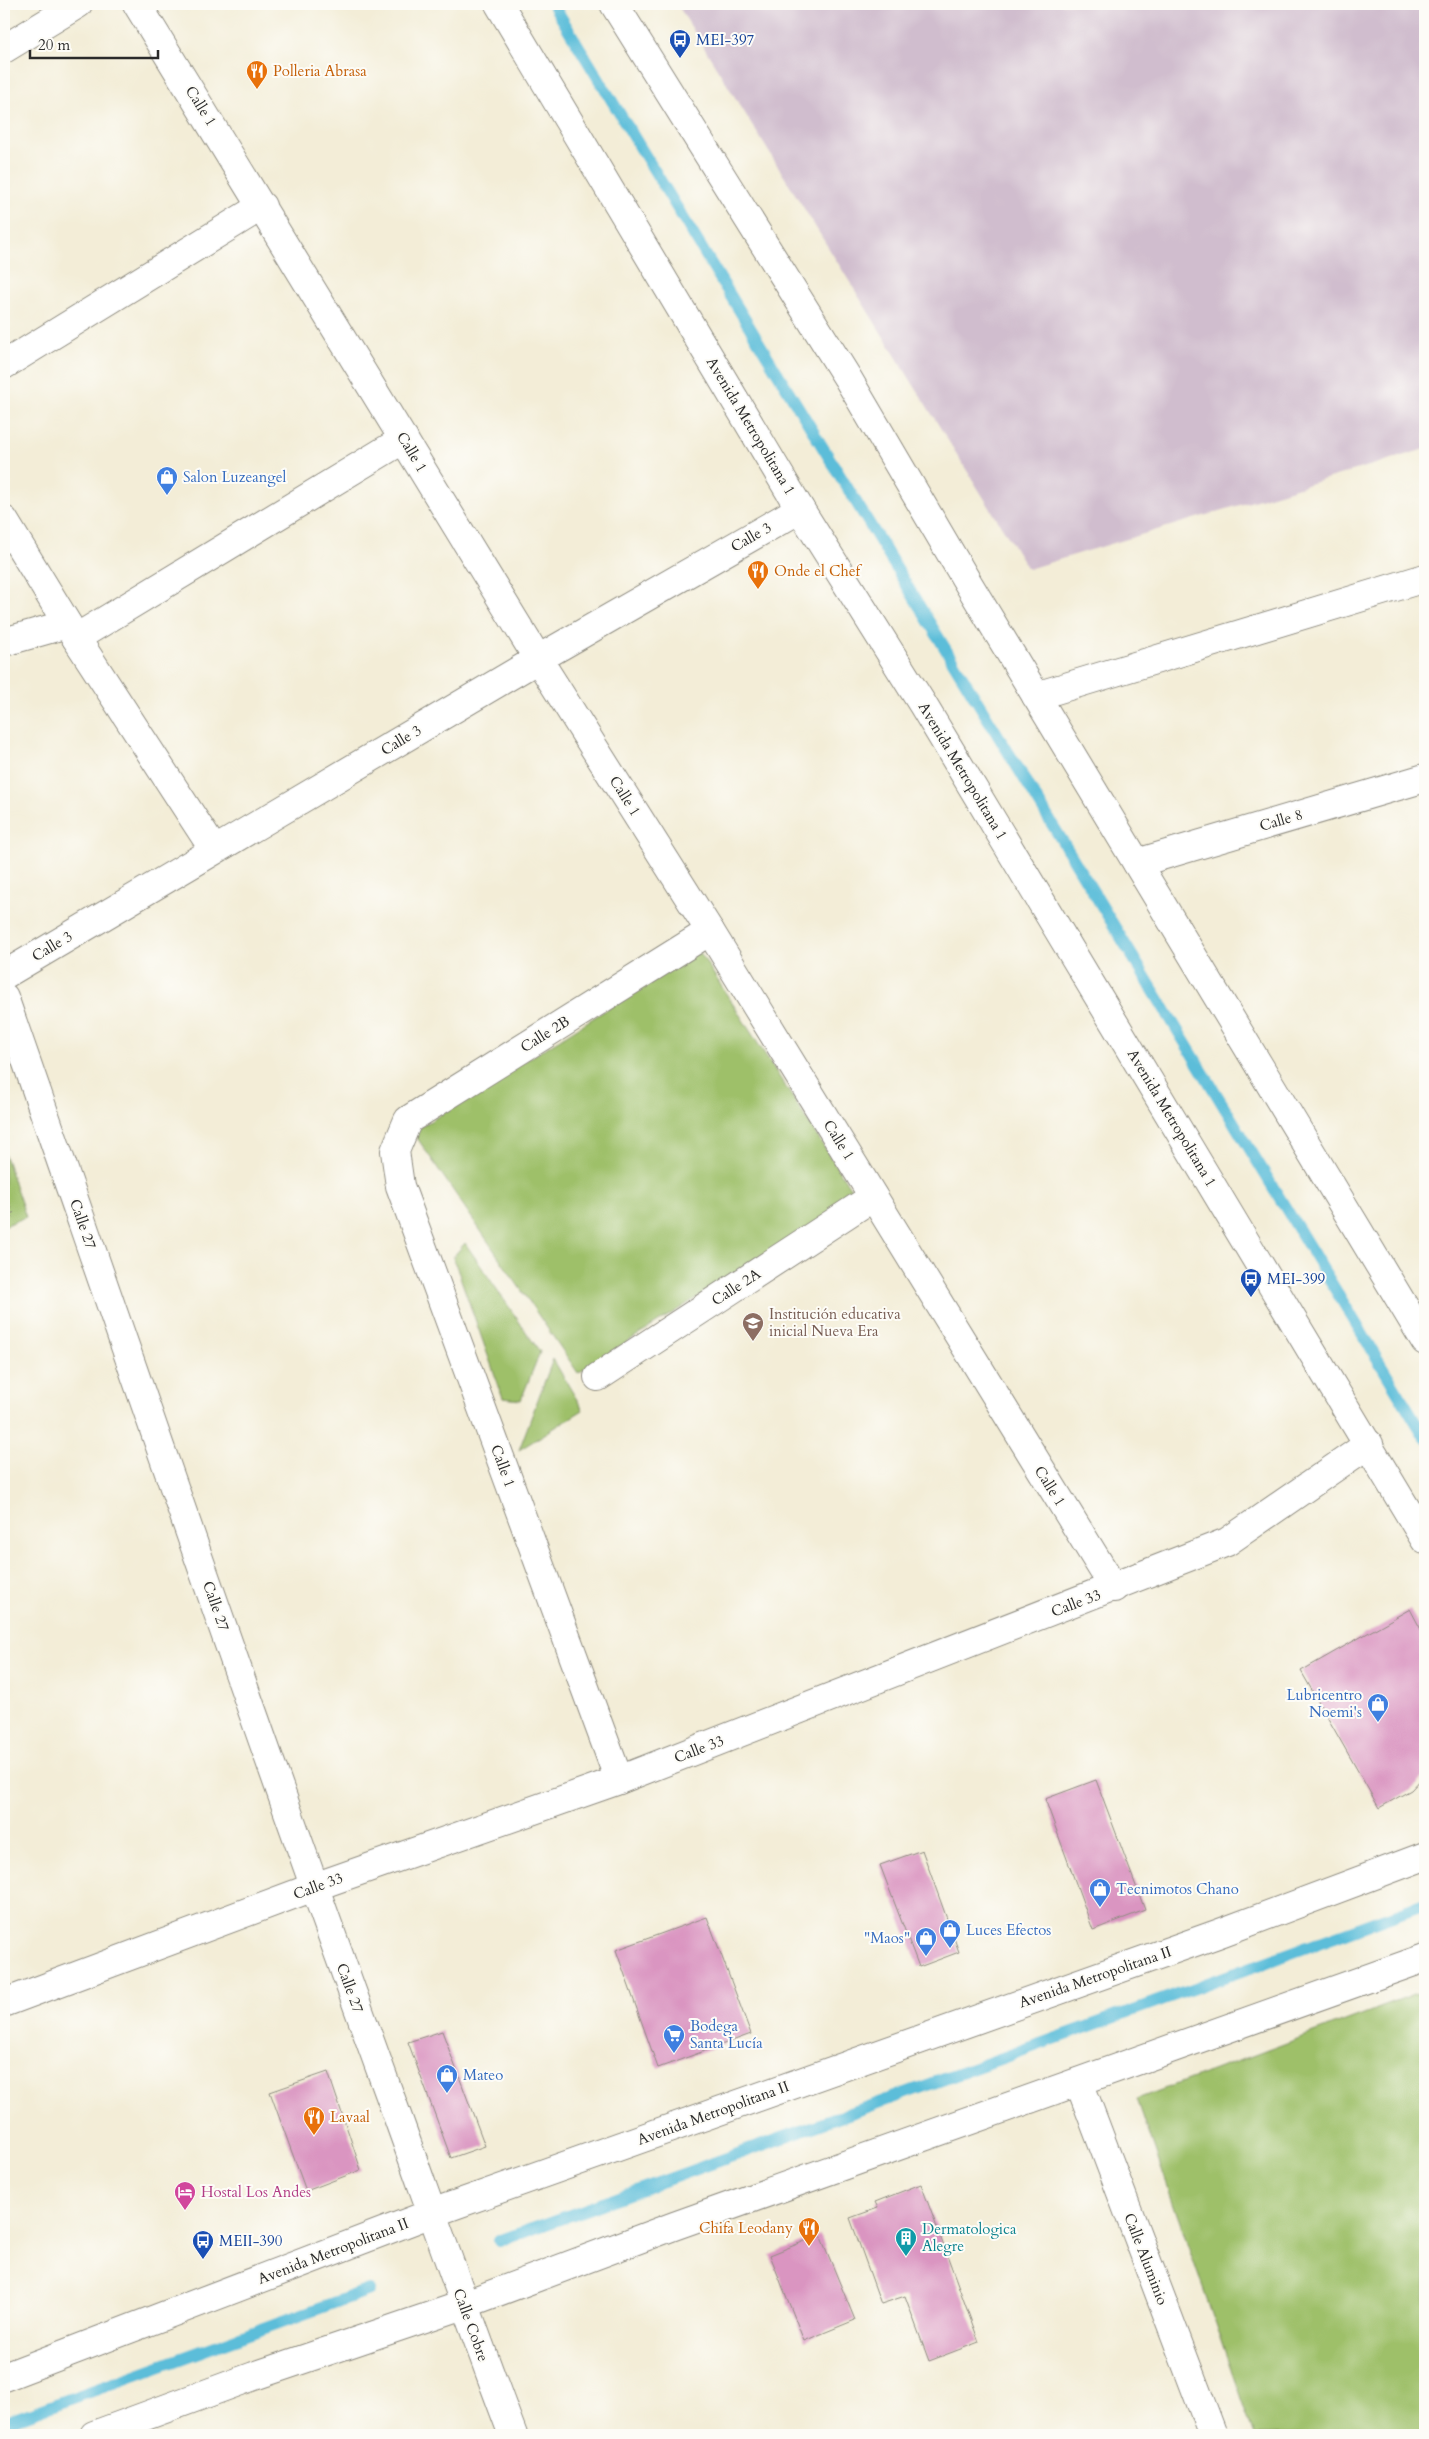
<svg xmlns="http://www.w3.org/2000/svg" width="1429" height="2439" font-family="Cardo,serif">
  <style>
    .industrial { fill: #d0bdce }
    .green { fill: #9ec069; stroke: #64764a }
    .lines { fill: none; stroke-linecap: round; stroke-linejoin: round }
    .stream { stroke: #5bbdd9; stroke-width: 12 }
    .building { fill: #da95c1 }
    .minor-casing { stroke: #8f8c81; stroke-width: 30 }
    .major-casing { stroke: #8f8c81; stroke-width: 30 }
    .path { stroke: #8f8c81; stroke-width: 3; stroke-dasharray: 1 4; stroke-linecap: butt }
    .minor { stroke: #fff; stroke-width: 28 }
    .major { stroke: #fff; stroke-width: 28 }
    .labels { text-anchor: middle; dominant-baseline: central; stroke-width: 4; stroke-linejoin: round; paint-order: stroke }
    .transit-label { font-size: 15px; fill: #164399; stroke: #fdfcf7; text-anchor: start }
    .food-label { font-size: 15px; fill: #c56008; stroke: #fdfcf7; text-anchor: start }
    .street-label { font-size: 15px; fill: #2b2b2b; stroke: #fdfcf7 }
    .shop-label { font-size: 15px; fill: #366cbe; stroke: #fdfcf7; text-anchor: start }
    .education-label { font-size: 15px; fill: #785e54; stroke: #fdfcf7; text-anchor: start }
    .hotel-label { font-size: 15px; fill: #b23c85; stroke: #fdfcf7; text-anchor: start }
    .culture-label { font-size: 15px; fill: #0d838f; stroke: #fdfcf7; text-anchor: start }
  </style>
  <rect width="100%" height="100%" fill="#fdfcf7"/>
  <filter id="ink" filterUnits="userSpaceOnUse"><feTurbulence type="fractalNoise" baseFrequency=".02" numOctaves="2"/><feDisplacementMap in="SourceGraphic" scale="10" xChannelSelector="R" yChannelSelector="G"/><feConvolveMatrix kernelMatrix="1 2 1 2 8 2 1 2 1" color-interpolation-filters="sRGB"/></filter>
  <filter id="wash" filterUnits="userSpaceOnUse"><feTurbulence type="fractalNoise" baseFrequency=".0096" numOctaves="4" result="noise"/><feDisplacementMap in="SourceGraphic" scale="20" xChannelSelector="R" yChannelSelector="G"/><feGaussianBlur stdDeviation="1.12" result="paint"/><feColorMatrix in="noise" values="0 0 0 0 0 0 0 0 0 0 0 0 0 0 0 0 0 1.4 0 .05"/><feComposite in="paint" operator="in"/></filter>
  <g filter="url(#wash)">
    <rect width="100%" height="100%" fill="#f3edd7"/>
    <polygon class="industrial" points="677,4 1425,4 1425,449 1028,569"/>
    <g class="green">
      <polygon points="699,951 856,1197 578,1373 413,1132"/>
      <polygon points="4,1153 26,1217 4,1226"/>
      <polygon points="465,1243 540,1352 521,1400 503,1398 453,1257"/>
      <polygon points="553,1359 583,1410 519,1450"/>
      <polygon points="1425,1991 1425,2435 1254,2435 1137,2099"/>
    </g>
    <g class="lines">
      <g class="stream">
        <polyline points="553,4 1425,1437"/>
        <polyline points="499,2241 1425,1904"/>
        <polyline points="4,2423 369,2290"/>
      </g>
    </g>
    <g id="blocks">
      <g class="building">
        <polygon points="1410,1609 1425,1637 1425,1775 1411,1790 1379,1808 1301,1671"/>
        <polygon points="1096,1780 1145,1910 1093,1930 1045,1799"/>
        <polygon points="922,1850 959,1952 919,1967 880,1865"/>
        <polygon points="707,1917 751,2034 658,2068 616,1950"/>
        <polygon points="442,2031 485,2146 451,2158 408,2042"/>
        <polygon points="328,2072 361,2170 306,2191 270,2092"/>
        <polygon points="921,2184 979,2342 929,2361 905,2296 881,2304 850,2218 878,2208 875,2202"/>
        <polygon points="820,2235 855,2320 804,2341 770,2255"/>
      </g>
    </g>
  </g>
  <g filter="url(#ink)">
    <use href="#blocks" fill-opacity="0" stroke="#8f8c81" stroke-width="1"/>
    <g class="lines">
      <g class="minor-casing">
        <g id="minor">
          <polyline points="137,4 538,659 710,931 1114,1588"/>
          <polyline points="499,4 800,509 923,705 1425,1540"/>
          <polyline points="614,4 847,377 968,583 1425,1341"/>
          <polyline points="4,49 78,4"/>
          <polyline points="4,365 262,206"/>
          <polyline points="4,520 76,638 214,850"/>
          <polyline points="76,638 404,439"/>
          <polyline points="4,642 67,624"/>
          <polyline points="1036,696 1425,578"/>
          <polyline points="1137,863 1425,778"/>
          <polyline points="4,975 538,659 800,509"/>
          <path d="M4,997c130,374 258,749 394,1121 38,106 75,212 115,317"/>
          <polyline points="598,1377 873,1197"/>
          <polyline points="619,1780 400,1186 395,1151 408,1120 710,931"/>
          <polyline points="4,2003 314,1887 619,1780 1227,1542 1369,1444"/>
          <polyline points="1079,2082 1213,2435"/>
        </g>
      </g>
      <g class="major-casing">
        <g id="major">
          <polyline points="4,2377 432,2213 1220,1933 1425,1856"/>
          <polyline points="94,2435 254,2376 463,2305 674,2226 1425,1958"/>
        </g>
      </g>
      <g class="path">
        <polyline points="4,1189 14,1217"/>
        <polyline points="4,1213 13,1216"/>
        <polyline points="4,1220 14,1217"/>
      </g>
      <use href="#minor" class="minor"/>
      <use href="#major" class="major"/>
    </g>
  </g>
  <defs>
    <g id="bus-pin" transform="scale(1.125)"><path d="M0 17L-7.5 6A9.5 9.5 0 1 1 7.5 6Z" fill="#1a4fb4" stroke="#fdfcf7"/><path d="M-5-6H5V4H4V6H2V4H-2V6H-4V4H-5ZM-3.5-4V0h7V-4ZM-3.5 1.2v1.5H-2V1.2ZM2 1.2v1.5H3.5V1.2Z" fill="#fff"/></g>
    <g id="restaurant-pin" transform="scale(1.125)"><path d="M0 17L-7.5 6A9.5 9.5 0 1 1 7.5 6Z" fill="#e8710a" stroke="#fdfcf7"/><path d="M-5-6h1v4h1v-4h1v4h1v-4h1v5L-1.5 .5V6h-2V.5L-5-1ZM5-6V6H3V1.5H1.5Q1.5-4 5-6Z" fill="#fff"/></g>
    <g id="shop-pin" transform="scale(1.125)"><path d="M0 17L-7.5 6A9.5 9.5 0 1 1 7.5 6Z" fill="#3f7fe0" stroke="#fdfcf7"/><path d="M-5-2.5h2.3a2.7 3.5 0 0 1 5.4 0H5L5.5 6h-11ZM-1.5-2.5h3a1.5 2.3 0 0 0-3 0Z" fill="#fff"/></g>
    <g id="school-pin" transform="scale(1.125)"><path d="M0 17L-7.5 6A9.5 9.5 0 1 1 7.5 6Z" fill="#8d6e63" stroke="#fdfcf7"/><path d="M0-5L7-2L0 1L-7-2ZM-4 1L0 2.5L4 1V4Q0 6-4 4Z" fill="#fff"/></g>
    <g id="supermarket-pin" transform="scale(1.125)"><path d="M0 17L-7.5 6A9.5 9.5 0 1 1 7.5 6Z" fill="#3f7fe0" stroke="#fdfcf7"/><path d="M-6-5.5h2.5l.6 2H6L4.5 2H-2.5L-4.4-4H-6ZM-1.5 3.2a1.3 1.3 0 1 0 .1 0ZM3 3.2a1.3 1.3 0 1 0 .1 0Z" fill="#fff"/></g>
    <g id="hotel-pin" transform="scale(1.125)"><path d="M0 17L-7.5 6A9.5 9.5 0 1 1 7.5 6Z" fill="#d1479c" stroke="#fdfcf7"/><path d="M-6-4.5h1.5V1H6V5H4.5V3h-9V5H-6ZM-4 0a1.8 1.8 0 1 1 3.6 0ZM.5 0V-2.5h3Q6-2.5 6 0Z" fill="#fff"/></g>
    <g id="building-pin" transform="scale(1.125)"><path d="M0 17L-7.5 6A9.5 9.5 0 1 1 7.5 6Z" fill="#0f9aa8" stroke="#fdfcf7"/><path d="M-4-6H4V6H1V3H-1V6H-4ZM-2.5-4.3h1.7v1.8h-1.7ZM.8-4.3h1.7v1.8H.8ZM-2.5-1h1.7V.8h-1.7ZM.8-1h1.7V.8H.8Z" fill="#fff"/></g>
  </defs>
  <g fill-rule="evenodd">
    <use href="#bus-pin" x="680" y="40"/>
    <use href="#restaurant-pin" x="257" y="71"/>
    <use href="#shop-pin" x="167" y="477"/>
    <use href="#restaurant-pin" x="758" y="571"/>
    <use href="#bus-pin" x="1251" y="1279"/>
    <use href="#school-pin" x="753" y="1323"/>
    <use href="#shop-pin" x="1378" y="1704"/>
    <use href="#shop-pin" x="1100" y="1889"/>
    <use href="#shop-pin" x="950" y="1930"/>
    <use href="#shop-pin" x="926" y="1938"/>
    <use href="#supermarket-pin" x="674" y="2035"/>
    <use href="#shop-pin" x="447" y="2075"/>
    <use href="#restaurant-pin" x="314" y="2117"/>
    <use href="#hotel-pin" x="185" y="2192"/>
    <use href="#restaurant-pin" x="809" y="2228"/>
    <use href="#building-pin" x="906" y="2238"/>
    <use href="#bus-pin" x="203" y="2241"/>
  </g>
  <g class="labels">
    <g class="transit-label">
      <text x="696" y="40">MEI-397</text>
      <text x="1267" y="1279">MEI-399</text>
      <text x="219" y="2241">MEII-390</text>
    </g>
    <g class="food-label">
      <text x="273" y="71">Polleria Abrasa</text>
      <text x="774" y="571">Onde el Chef</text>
      <text x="330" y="2117">Lavaal</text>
      <text x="793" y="2228" text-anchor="end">Chifa Leodany</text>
    </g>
    <g class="street-label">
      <text transform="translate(201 106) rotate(58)">Calle 1</text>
      <text transform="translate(751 426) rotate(59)">Avenida Metropolitana 1</text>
      <text transform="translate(412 452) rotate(59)">Calle 1</text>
      <text transform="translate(751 537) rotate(-30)">Calle 3</text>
      <text transform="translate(401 740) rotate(-31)">Calle 3</text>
      <text transform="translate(963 771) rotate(59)">Avenida Metropolitana 1</text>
      <text transform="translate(625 796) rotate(58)">Calle 1</text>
      <text transform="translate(1281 820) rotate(-16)">Calle 8</text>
      <text transform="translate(52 946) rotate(-31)">Calle 3</text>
      <text transform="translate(545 1034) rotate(-32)">Calle 2B</text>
      <text transform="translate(1172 1118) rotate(59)">Avenida Metropolitana 1</text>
      <text transform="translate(839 1140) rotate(58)">Calle 1</text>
      <text transform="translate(83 1224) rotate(71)">Calle 27</text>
      <text transform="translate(736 1287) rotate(-33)">Calle 2A</text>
      <text transform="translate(503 1466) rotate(70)">Calle 1</text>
      <text transform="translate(1050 1486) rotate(58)">Calle 1</text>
      <text transform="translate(1076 1603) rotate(-21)">Calle 33</text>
      <text transform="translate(216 1606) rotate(71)">Calle 27</text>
      <text transform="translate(699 1749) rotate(-21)">Calle 33</text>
      <text transform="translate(318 1886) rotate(-20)">Calle 33</text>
      <text transform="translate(1095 1977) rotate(-19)">Avenida Metropolitana II</text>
      <text transform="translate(350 1988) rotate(70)">Calle 27</text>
      <text transform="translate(713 2113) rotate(-20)">Avenida Metropolitana II</text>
      <text transform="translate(333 2251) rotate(-21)">Avenida Metropolitana II</text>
      <text transform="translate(1146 2259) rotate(69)">Calle Aluminio</text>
      <text transform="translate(471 2325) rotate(70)">Calle Cobre</text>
    </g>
    <g class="shop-label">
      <text x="183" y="477">Salon Luzeangel</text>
      <text x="1362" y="1695" text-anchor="end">Lubricentro<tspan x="1362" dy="17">Noemi's</tspan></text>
      <text x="1116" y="1889">Tecnimotos Chano</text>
      <text x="966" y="1930">Luces Efectos</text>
      <text x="910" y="1938" text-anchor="end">"Maos"</text>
      <text x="690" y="2026">Bodega<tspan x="690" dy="17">Santa Lucía</tspan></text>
      <text x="463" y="2075">Mateo</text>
    </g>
    <g class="education-label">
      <text x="769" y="1314">Institución educativa<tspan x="769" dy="17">inicial Nueva Era</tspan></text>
    </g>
    <g class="hotel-label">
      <text x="201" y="2192">Hostal Los Andes</text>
    </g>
    <g class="culture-label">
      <text x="922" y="2229">Dermatologica<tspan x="922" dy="17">Alegre</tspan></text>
    </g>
  </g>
  <rect width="1429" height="2439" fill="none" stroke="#fdfcf7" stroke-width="20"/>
  <path d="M30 50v8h128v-8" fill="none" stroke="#2b2b2b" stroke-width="2.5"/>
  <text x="38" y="50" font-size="15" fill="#2b2b2b" stroke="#fdfcf7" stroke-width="4" paint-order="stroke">20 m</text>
</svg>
